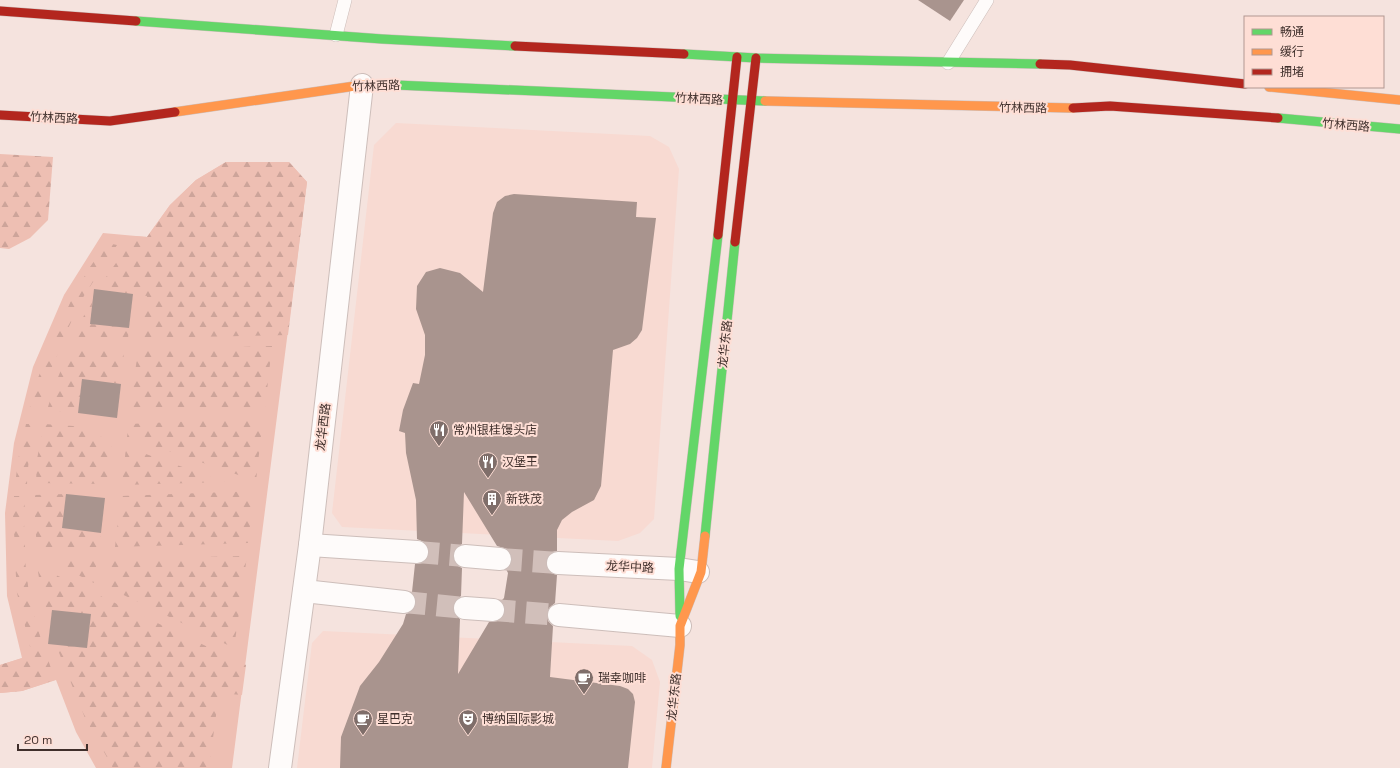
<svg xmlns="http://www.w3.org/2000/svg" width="1400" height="768" font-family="'Space Grotesk','Noto Sans SC',sans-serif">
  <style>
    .built { fill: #f8dad2 }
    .green { fill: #eebfb3 }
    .forest { fill: url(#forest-firs) }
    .building { fill: #a9948e; fill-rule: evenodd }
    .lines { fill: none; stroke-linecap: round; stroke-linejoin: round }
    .street-tunnel { stroke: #d1bfba; stroke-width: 22; stroke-dasharray: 22 11; stroke-linecap: butt }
    .lane-casing { stroke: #cdbeba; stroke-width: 14 }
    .street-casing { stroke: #cdbeba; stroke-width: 24 }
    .fast-casing { stroke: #cdbeba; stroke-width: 10 }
    .slow-casing { stroke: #cdbeba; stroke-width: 10 }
    .jam-casing { stroke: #cdbeba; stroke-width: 10 }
    .lane { stroke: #fefbfa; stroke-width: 13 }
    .street { stroke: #fefbfa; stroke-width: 22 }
    .fast { stroke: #63d668; stroke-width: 9 }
    .slow { stroke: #ff974d; stroke-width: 9 }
    .jam { stroke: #b3261e; stroke-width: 9 }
    .labels { text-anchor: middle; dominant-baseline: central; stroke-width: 4; stroke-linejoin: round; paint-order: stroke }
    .street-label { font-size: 12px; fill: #3f2f2b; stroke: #feded5 }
    .poi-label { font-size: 12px; fill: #3f2f2b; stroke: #feded5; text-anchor: start }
  </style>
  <defs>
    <pattern id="forest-firs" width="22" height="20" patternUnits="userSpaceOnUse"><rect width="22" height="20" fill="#eebfb3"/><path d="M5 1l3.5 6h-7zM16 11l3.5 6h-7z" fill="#cda49a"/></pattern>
  </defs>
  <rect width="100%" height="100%" fill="#f5e3de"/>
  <g class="built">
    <polygon points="396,123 650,136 669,147 679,169 654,519 640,533 618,541 342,527 332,513 374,145"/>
    <polygon points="323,631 632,646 652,660 660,682 652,768 297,768 312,643"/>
  </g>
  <polygon class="green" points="226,162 289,162 307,182 232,768 96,768 76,732 56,680 22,691 0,693 0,665 22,658 7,596 5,513 14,443 33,367 64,295 103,233 147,237 170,205 196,180"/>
  <g class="forest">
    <polygon points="0,154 53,157 48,220 30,238 9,249 0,248"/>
    <polygon points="226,162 289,162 307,182 288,335 141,338 147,296 97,290 135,236 147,237 170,205 196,180"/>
    <polygon points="107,243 117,245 82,299 64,337 55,337 73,296 90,267"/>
    <polygon points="93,295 90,324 129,328 128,339 74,338"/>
    <polygon points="272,346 265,408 130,411 138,350"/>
    <polygon points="49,351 59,351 46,381 38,410 29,410 38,378"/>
    <polygon points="69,351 124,351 121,384 82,379 78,413 47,410 56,382"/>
    <polygon points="263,418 256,481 127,437 129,424"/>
    <polygon points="26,424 36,424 29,455 27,484 15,484 19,455"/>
    <polygon points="44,424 73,426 112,441 107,484 36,483 37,459"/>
    <polygon points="126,447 225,482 122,485"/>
    <polygon points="254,491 248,543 115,547 121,496"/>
    <polygon points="66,494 62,528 101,533 99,548 37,548 35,523 35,495"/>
    <polygon points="14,496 25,496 24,522 25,547 15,547 13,518"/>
    <polygon points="247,556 234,648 109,588 112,559"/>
    <polygon points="44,558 97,558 94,583"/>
    <polygon points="15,560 25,560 29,594 40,636 55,680 22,691 0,693 0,665 32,655 17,593"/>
    <polygon points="37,566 246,665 242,695 219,693 209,768 113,768 85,718 56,645 87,648 91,614 52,610 51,624 42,595"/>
  </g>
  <g class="building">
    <polygon points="918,0 964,0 950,21"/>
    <path d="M514,194l123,8 -1,15 20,1 -14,112 -5,8 -7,6 -17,6 -12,136 -7,14 -22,12 -10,8 -5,10v21l-5,1 -4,4 -2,7 1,6 4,4 6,2 -2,28 -6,5 -2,6 1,7 5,5 -3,51 70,9 8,3 5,5 2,8 -7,66h-288l1,-31 19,-51 19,-24 24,-38 3,-10 3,-1 5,-4 2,-6v-6l-4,-5 3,-28 8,-1 4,-4 2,-6 -1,-6 -4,-5 -7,-3 -1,-39 -10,-47 -1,-20 -6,-2 4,-21 10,-27 6,1 6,-29v-20l-9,-26 1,-23 9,-14 14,-4 20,5 23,19 10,-79 4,-11 8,-6zM464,492l33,54 10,3 4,5 1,6 -2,6 -4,3 2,4 -4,25 -3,3 3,4 1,5 -1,7 -6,4 -9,1 -31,52 2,-55 -6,-5 -1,-6 2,-7 6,-5 1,-28 -4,-2 -4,-4 -1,-7 2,-6 7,-5z"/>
    <polygon points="94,289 133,294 129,328 90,324"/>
    <polygon points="82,379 121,384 117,418 78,413"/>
    <polygon points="66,494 105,498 101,533 62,528"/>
    <polygon points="52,610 91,614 87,648 48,644"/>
  </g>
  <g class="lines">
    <g class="street-tunnel">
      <polyline points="417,552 465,556"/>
      <polyline points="500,559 558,563"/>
      <polyline points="404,602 465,608"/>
      <polyline points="493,610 559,615"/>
    </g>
    <g class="lane-casing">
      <g id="lane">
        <polyline points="336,35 345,0"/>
        <polyline points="948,63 987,0"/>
      </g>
    </g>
    <g class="street-casing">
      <g id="street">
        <polyline points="310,545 417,552"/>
        <polyline points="465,556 500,559"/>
        <polyline points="558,563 679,569 698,572"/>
        <polyline points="304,591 404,602"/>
        <polyline points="465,608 493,610"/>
        <polyline points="559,615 680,626"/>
        <polyline points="280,768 310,545 362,85"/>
      </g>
    </g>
    <g class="fast-casing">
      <g id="fast">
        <polyline points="136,21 382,39 515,46"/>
        <polyline points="684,54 756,58 1040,64"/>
        <polyline points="396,85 765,101"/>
        <polyline points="1278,118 1400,129"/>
        <polyline points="705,536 735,242"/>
        <polyline points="680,616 679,569 718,235"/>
      </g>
    </g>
    <g class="slow-casing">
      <g id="slow">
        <polyline points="1269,87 1400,100"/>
        <polyline points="765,101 1073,108"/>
        <polyline points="175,112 362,85 396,85"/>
        <polyline points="666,768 680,645 680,626 701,572 705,536"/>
      </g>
    </g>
    <g class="jam-casing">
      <g id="jam">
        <polyline points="0,11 136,21"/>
        <polyline points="515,46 684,54"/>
        <polyline points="1040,64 1070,65 1245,84"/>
        <polyline points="1073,108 1110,106 1278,118"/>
        <polyline points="0,115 110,121 175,112"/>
        <polyline points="718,235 737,57"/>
        <polyline points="735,242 756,58"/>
      </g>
    </g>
    <use href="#lane" class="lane"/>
    <use href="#street" class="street"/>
    <use href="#fast" class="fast"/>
    <use href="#slow" class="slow"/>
    <use href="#jam" class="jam"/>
  </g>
  <defs>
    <g id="restaurant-pin" transform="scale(1)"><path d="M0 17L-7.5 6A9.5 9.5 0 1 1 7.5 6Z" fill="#7f6e6a" stroke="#feded5"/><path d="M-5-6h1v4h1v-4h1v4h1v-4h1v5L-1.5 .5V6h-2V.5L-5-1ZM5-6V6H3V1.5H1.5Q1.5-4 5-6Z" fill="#fff"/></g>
    <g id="building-pin" transform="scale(1)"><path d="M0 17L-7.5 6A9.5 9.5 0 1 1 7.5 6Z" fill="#7f6e6a" stroke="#feded5"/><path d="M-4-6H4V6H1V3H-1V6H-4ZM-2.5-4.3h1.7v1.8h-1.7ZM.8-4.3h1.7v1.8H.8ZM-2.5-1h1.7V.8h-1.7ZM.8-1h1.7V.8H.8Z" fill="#fff"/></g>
    <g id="cafe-pin" transform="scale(1)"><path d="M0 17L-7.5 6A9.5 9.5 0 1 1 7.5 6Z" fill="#7f6e6a" stroke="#feded5"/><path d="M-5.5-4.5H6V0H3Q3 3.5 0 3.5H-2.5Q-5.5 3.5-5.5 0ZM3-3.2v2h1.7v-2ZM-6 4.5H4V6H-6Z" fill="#fff"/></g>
    <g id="theatre-pin" transform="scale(1)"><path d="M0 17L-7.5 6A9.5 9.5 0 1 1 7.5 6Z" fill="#7f6e6a" stroke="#feded5"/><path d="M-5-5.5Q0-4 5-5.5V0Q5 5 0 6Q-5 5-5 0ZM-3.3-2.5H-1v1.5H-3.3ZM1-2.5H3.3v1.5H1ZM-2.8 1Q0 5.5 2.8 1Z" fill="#fff"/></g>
  </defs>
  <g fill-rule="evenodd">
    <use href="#restaurant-pin" x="439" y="430"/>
    <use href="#restaurant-pin" x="488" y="462"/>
    <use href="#building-pin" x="492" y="499"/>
    <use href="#cafe-pin" x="584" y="678"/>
    <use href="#cafe-pin" x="363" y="719"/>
    <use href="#theatre-pin" x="468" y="719"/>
  </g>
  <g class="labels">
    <g class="street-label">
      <text transform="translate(376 86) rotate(-2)">竹林西路</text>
      <text transform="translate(699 99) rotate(3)">竹林西路</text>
      <text transform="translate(1023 108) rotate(1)">竹林西路</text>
      <text transform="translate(54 118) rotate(3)">竹林西路</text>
      <text transform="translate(1346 125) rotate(5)">竹林西路</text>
      <text transform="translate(725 344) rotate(-84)">龙华东路</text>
      <text transform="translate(323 427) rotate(-83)">龙华西路</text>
      <text transform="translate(630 567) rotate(3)">龙华中路</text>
      <text transform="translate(674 697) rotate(-84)">龙华东路</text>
    </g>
    <g class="poi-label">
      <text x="453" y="430">常州银桂馒头店</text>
      <text x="502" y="462">汉堡王</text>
      <text x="506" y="499">新铁茂</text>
      <text x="598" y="678">瑞幸咖啡</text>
      <text x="377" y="719">星巴克</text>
      <text x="482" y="719">博纳国际影城</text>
    </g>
  </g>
  <rect x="1244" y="16" width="140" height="72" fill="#feded5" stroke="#b29891"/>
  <rect x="1252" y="29" width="20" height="6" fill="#63d668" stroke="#b29891"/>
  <text x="1280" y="36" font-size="12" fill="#3f2f2b">畅通</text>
  <rect x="1252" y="49" width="20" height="6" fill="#ff974d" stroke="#b29891"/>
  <text x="1280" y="56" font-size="12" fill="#3f2f2b">缓行</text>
  <rect x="1252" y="69" width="20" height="6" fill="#b3261e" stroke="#b29891"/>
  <text x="1280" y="76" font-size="12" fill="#3f2f2b">拥堵</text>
  <path d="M18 744v6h69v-6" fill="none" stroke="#3f2f2b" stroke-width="2"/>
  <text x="24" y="744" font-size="12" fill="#3f2f2b" stroke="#feded5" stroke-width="3" paint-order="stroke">20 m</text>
</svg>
